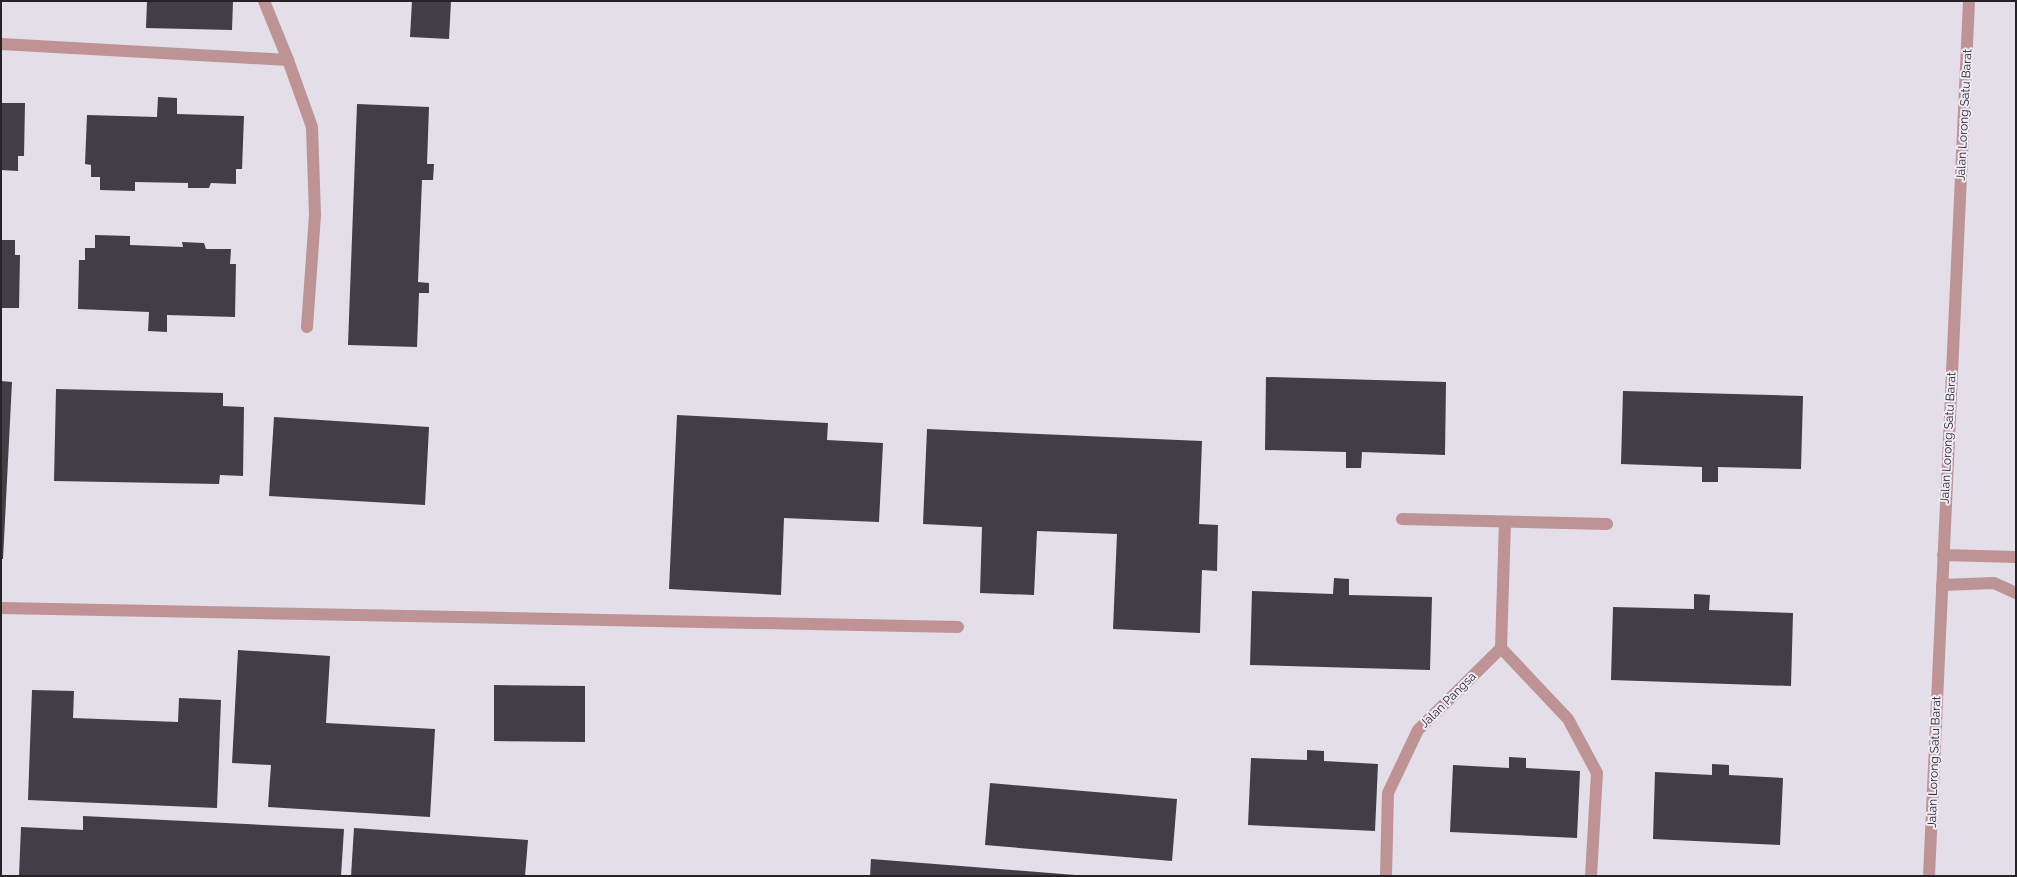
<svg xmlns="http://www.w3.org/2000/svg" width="2017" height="877" font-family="Raleway,sans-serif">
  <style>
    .building { fill: #413e45 }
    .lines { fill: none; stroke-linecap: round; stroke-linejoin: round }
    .lane { stroke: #bd9395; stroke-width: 12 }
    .street { stroke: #bd9395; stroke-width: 12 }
    .labels { text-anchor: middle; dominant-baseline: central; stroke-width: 4; stroke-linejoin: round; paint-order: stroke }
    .street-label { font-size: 12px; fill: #252326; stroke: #f0ecf5 }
  </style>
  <rect width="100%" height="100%" fill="#e3dee8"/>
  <g class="building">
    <polygon points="147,1 233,1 232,30 146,28"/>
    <polygon points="412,1 451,1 449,39 410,37"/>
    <polygon points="158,97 177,98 177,114 244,116 242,169 236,169 236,184 211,183 209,188 188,188 188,183 135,182 135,191 100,190 100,177 91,177 91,165 85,164 87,115 157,117"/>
    <polygon points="1,103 25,103 24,156 18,156 18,171 1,170"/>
    <polygon points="357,104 429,107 427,164 434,164 433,180 422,180 418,282 429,283 429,293 419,293 417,347 348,345"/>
    <polygon points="95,235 130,236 130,245 183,247 182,242 204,243 206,249 231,249 230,264 236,264 235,317 167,315 167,332 148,331 149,312 78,309 79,260 85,260 85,248 95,248"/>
    <polygon points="1,240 15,240 15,255 20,255 19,308 1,308"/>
    <polygon points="1266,377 1446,382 1445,455 1362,452 1361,468 1346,468 1346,452 1265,450"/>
    <polygon points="1,381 12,382 3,559 1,559"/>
    <polygon points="56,389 223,393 223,406 244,407 243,476 220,475 219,484 54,481"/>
    <polygon points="1623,391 1803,396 1801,469 1718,467 1718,482 1702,482 1702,467 1621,464"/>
    <polygon points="677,415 828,423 827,440 883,443 879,522 784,518 781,595 669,589"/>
    <polygon points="274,417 429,427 425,505 269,496"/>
    <polygon points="927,429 1202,441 1199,524 1218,525 1217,571 1202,570 1200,633 1113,629 1117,534 1037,531 1034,595 980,593 982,527 923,524"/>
    <polygon points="1334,578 1349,579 1349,595 1432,597 1430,670 1250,665 1252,591 1333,594"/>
    <polygon points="1694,594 1710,595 1709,610 1793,613 1791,686 1611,680 1613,607 1694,609"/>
    <polygon points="238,650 330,656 326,723 435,729 430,817 268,807 271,765 232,763"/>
    <polygon points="494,685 585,686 585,742 494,741"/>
    <polygon points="32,690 74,691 73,718 178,722 179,698 221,700 217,808 28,800"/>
    <polygon points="1307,750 1324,751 1324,761 1378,764 1375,831 1248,825 1251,758 1307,760"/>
    <polygon points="1509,757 1526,758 1526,768 1580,771 1577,838 1450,832 1453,765 1509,768"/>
    <polygon points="1712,764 1729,765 1729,775 1783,778 1780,845 1653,839 1655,772 1712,775"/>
    <polygon points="990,783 1177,799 1172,861 985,845"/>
    <polygon points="83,816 344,829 341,876 19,876 21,827 83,830"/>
    <polygon points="354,828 528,840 525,876 351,876"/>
    <polygon points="871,859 1075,875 1075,876 870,876"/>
  </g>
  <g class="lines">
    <g class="lane">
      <polyline points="264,1 288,60 312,127 315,215 307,327"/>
      <polyline points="1942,585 1994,583 2016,593"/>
    </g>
    <g class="street">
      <polyline points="1,44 288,60"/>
      <polyline points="1402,519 1607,524"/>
      <polyline points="1943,555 2016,557"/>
      <polyline points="1,608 958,627"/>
      <polyline points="1501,648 1505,522"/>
      <polyline points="1386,876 1388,793 1418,730 1501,648 1568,719 1597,773 1591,876"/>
      <polyline points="1929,876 1969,1"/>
    </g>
  </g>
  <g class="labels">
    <g class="street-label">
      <text transform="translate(1964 115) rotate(-87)">Jalan Lorong Satu Barat</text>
      <text transform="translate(1948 438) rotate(-87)">Jalan Lorong Satu Barat</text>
      <text transform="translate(1448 700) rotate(-45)">Jalan Pangsa</text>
      <text transform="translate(1934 762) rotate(-88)">Jalan Lorong Satu Barat</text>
    </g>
  </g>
  <rect width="2017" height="877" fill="none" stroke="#252326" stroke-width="4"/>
</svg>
